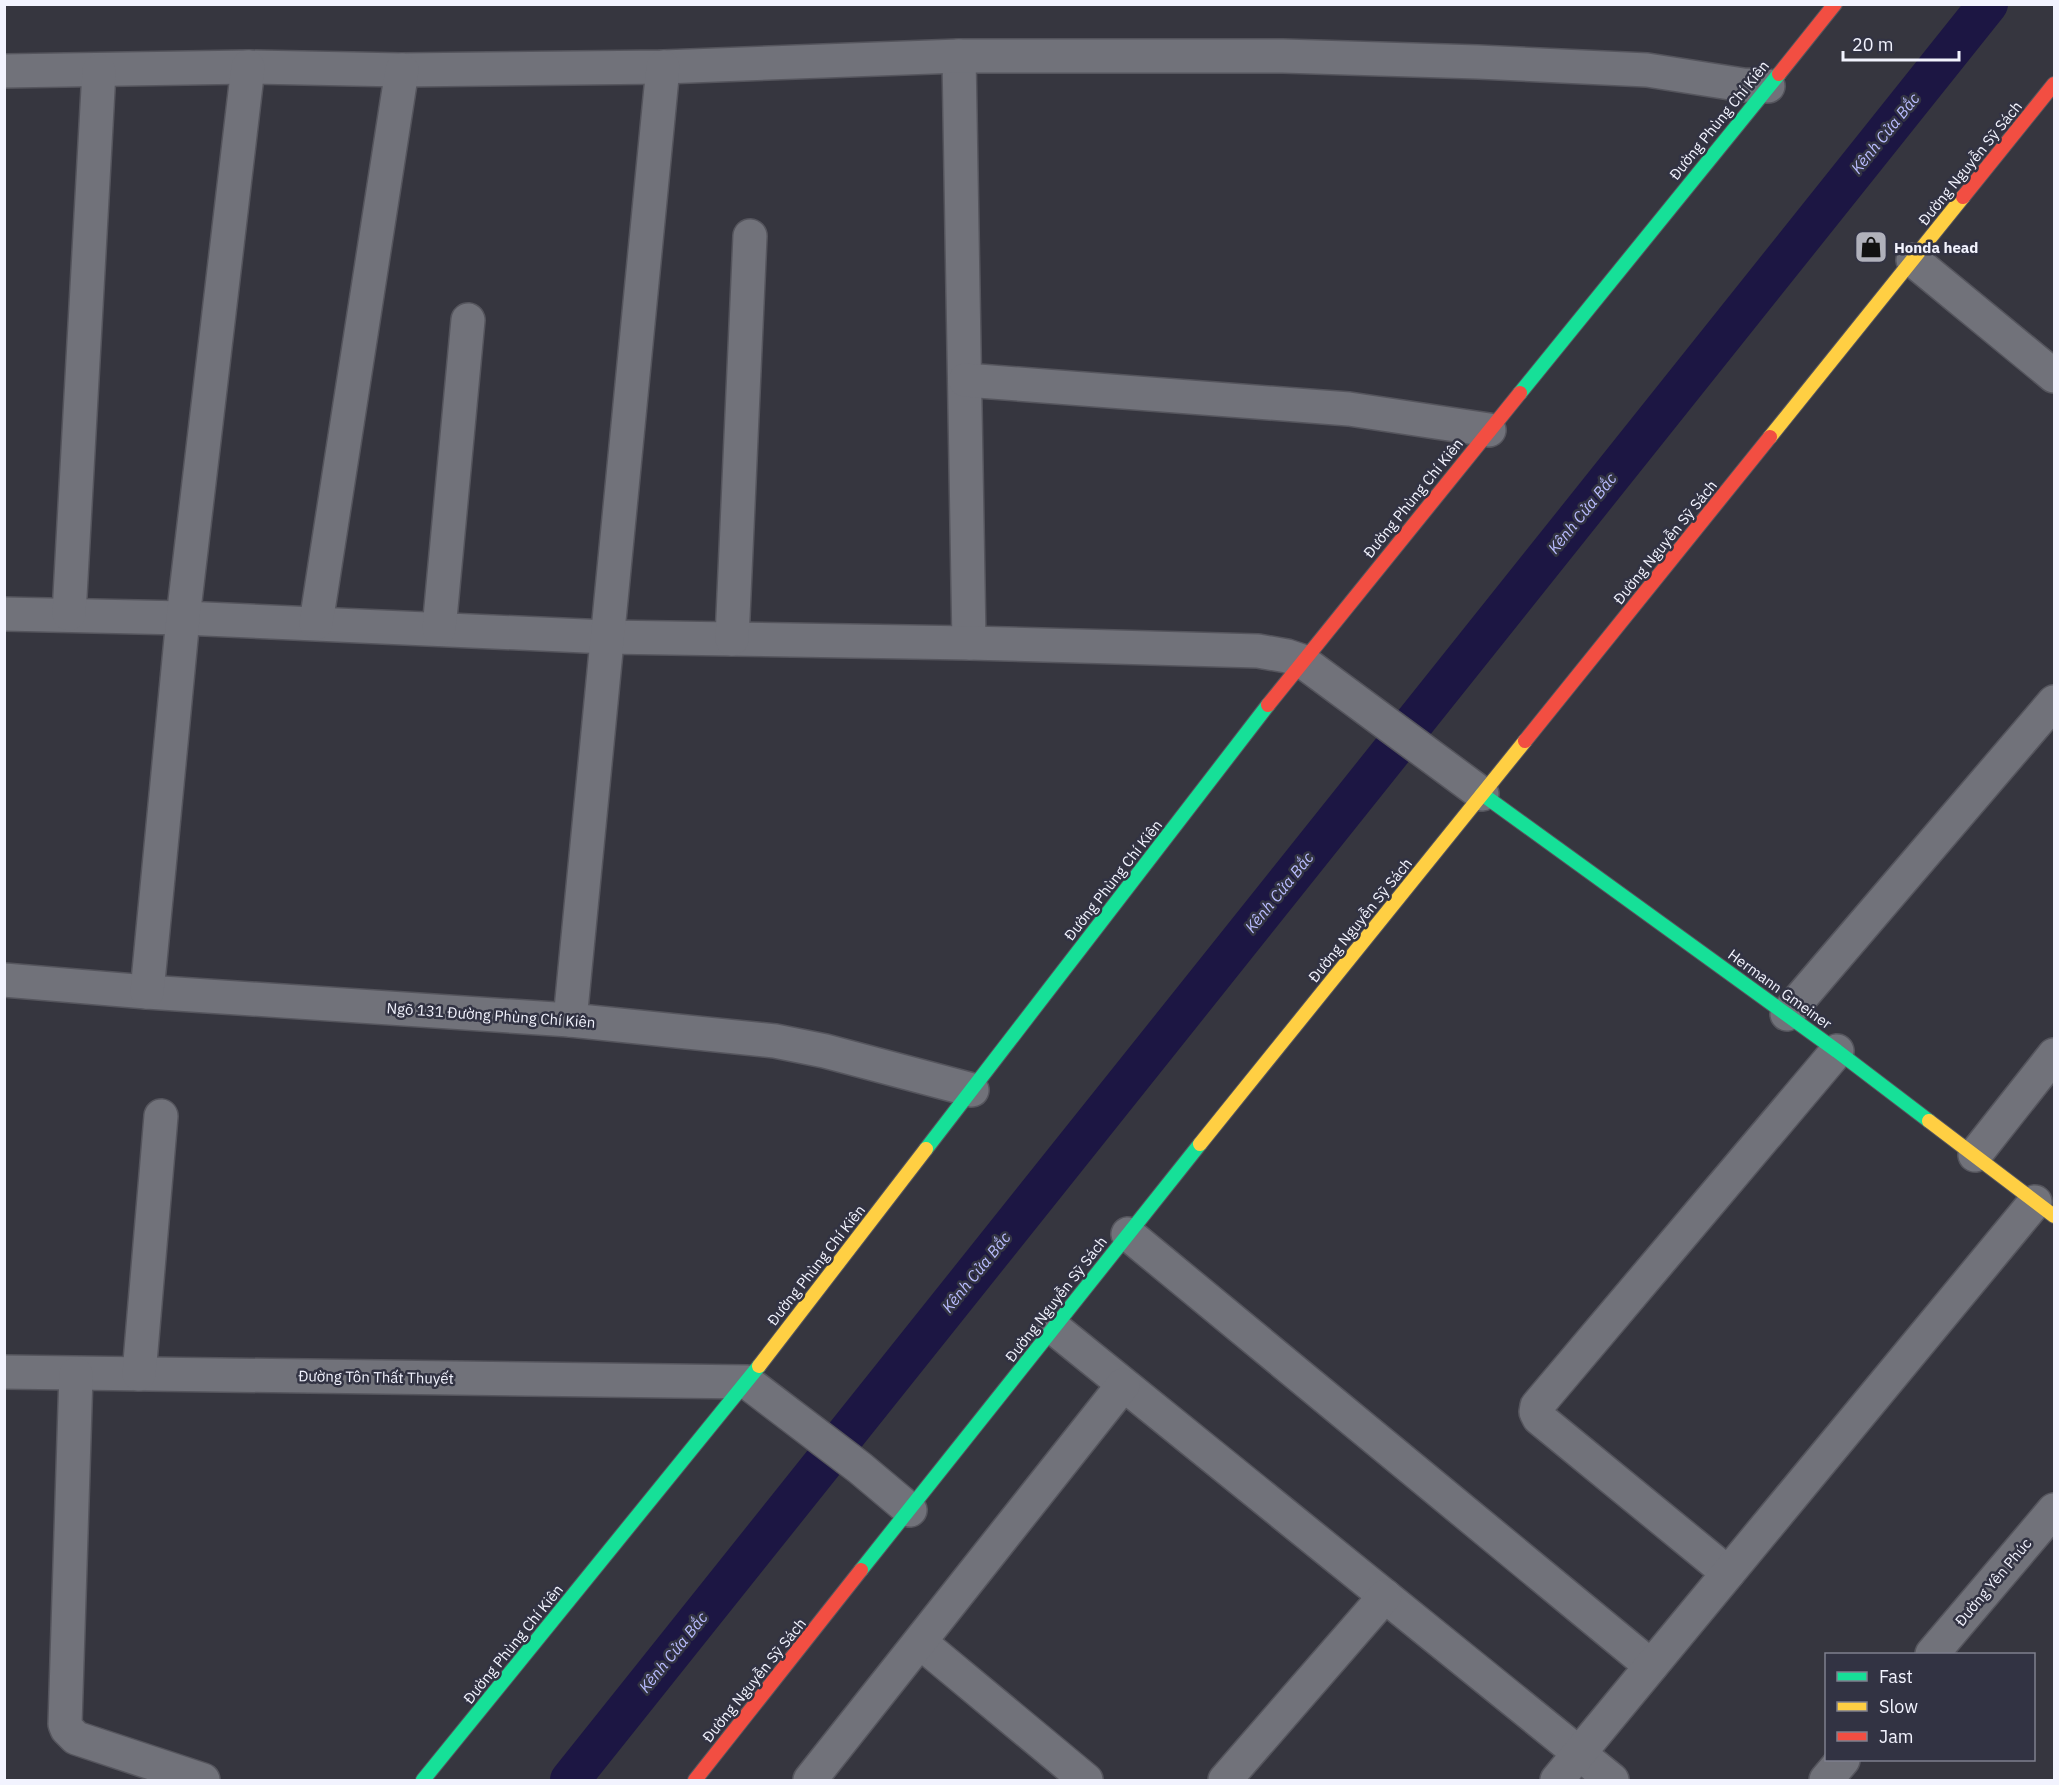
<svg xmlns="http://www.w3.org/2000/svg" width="2059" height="1785" font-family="'IBM Plex Sans',sans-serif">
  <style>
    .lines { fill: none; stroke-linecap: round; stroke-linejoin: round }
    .canal { stroke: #1c1643; stroke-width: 40 }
    .street-casing { stroke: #55555d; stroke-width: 36 }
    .fast-casing { stroke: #55555d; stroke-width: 16 }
    .slow-casing { stroke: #55555d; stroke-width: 16 }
    .jam-casing { stroke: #55555d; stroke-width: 16 }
    .street { stroke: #71727a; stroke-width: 33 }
    .fast { stroke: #16e098; stroke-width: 14 }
    .slow { stroke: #ffcf43; stroke-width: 14 }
    .jam { stroke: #f24e42; stroke-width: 14 }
    .labels { text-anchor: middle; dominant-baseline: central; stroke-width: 5; stroke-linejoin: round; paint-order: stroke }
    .street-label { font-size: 15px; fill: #f2f3fe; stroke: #323343 }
    .poi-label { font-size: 15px; font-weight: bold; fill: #f2f3fe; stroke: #323343; text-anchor: start }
    .water-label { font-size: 16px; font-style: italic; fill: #b9bcfe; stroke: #323343 }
  </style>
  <rect width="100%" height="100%" fill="#36363f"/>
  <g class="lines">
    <polyline class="canal" points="570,1780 1988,4"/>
    <g class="street-casing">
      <g id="street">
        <polyline points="959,56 969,643"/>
        <polyline points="4,71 248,67 402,70 663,67 959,56 1283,56 1478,62 1647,70 1743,85 1768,86"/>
        <polyline points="1913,260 2054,376"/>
        <polyline points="965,380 1349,409 1489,430"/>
        <polyline points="4,614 183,618 607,637 969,643 1258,651 1287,656 1302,661 1482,794"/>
        <polyline points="69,614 99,71"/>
        <polyline points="316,623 402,70"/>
        <polyline points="439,629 468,320"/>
        <polyline points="732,639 750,236"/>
        <polyline points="4,980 147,992 570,1020 775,1041 825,1051 972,1090"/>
        <polyline points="147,992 183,618 248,67"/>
        <polyline points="1787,1014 2054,702"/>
        <polyline points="570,1020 663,67"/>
        <polyline points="1975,1155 2054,1055"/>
        <polyline points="1128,1234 1651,1666"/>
        <polyline points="1054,1328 1612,1780"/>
        <polyline points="4,1372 747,1382 860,1468 910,1510"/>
        <polyline points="76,1374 65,1724 67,1729 76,1738 203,1780"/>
        <polyline points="139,1374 161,1116"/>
        <polyline points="1728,1573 1539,1418 1536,1412 1537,1406 1837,1051"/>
        <polyline points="920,1642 1086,1780"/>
        <polyline points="1932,1654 2054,1510"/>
        <polyline points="810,1780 1123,1385"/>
        <polyline points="1225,1780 1385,1596"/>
        <polyline points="1557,1780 2035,1202"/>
        <polyline points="1826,1780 1843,1760"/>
      </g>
    </g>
    <g class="fast-casing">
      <g id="fast">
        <polyline points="1520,393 1779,74"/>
        <polyline points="1482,794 1837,1051 1929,1121"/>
        <polyline points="926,1149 1268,705"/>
        <polyline points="861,1570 1200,1144"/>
        <polyline points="423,1780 759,1366"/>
      </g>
    </g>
    <g class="slow-casing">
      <g id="slow">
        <polyline points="1770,437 1963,197"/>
        <polyline points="1929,1121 2054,1216"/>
        <polyline points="1200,1144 1525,741"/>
        <polyline points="759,1366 926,1149"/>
      </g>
    </g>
    <g class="jam-casing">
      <g id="jam">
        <polyline points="1779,74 1835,4"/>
        <polyline points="1963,197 2054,84"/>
        <polyline points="1268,705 1520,393"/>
        <polyline points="1525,741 1770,437"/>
        <polyline points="695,1780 861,1570"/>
      </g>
    </g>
    <use href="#street" class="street"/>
    <use href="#fast" class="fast"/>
    <use href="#slow" class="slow"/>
    <use href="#jam" class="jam"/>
  </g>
  <defs>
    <g id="shop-square" transform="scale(1.725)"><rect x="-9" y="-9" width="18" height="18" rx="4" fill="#b0b1bb" stroke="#323343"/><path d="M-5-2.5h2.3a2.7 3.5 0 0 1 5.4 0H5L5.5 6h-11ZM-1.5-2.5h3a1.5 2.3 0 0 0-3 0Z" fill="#111"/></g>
  </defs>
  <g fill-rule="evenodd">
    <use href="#shop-square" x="1871" y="247"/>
  </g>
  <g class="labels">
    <g class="street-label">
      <text transform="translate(1719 120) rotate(-51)">Đường Phùng Chí Kiên</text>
      <text transform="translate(1970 163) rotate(-51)">Đường Nguyễn Sỹ Sách</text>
      <text transform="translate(1413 498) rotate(-51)">Đường Phùng Chí Kiên</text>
      <text transform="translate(1665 542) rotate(-51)">Đường Nguyễn Sỹ Sách</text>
      <text transform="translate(1113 880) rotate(-52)">Đường Phùng Chí Kiên</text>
      <text transform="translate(1360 920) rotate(-51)">Đường Nguyễn Sỹ Sách</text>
      <text transform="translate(1780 989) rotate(36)">Hermann Gmeiner</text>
      <text transform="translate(491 1015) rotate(4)">Ngõ 131 Đường Phùng Chí Kiên</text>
      <text transform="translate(816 1265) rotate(-52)">Đường Phùng Chí Kiên</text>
      <text transform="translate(1056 1299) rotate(-52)">Đường Nguyễn Sỹ Sách</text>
      <text transform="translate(376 1377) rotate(1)">Đường Tôn Thất Thuyết</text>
      <text transform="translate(1993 1582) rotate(-50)">Đường Yên Phúc</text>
      <text transform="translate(513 1644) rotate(-51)">Đường Phùng Chí Kiên</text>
      <text transform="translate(754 1680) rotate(-51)">Đường Nguyễn Sỹ Sách</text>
    </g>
    <g class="poi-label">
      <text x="1894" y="247">Honda head</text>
    </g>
    <g class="water-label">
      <text transform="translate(1885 133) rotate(-51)">Kênh Cửa Bắc</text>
      <text transform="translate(1582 513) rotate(-51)">Kênh Cửa Bắc</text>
      <text transform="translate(1279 892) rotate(-51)">Kênh Cửa Bắc</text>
      <text transform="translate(976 1272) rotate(-51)">Kênh Cửa Bắc</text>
      <text transform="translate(673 1652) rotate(-51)">Kênh Cửa Bắc</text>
    </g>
  </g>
  <rect width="2059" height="1785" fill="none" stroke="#f2f3fe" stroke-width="12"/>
  <rect x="1825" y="1653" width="210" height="108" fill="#323343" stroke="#7f808e" stroke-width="1.5"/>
  <rect x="1837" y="1672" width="30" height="9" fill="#16e098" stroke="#7f808e" stroke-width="1.5"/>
  <text x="1879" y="1683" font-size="18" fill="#f2f3fe">Fast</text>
  <rect x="1837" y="1702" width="30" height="9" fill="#ffcf43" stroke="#7f808e" stroke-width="1.5"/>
  <text x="1879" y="1713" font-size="18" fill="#f2f3fe">Slow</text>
  <rect x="1837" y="1732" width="30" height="9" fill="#f24e42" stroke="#7f808e" stroke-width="1.5"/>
  <text x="1879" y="1743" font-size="18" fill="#f2f3fe">Jam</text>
  <path d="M1843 51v9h116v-9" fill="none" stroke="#f2f3fe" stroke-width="3"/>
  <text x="1852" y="51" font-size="18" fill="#f2f3fe" stroke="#323343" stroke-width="4.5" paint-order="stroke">20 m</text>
</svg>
